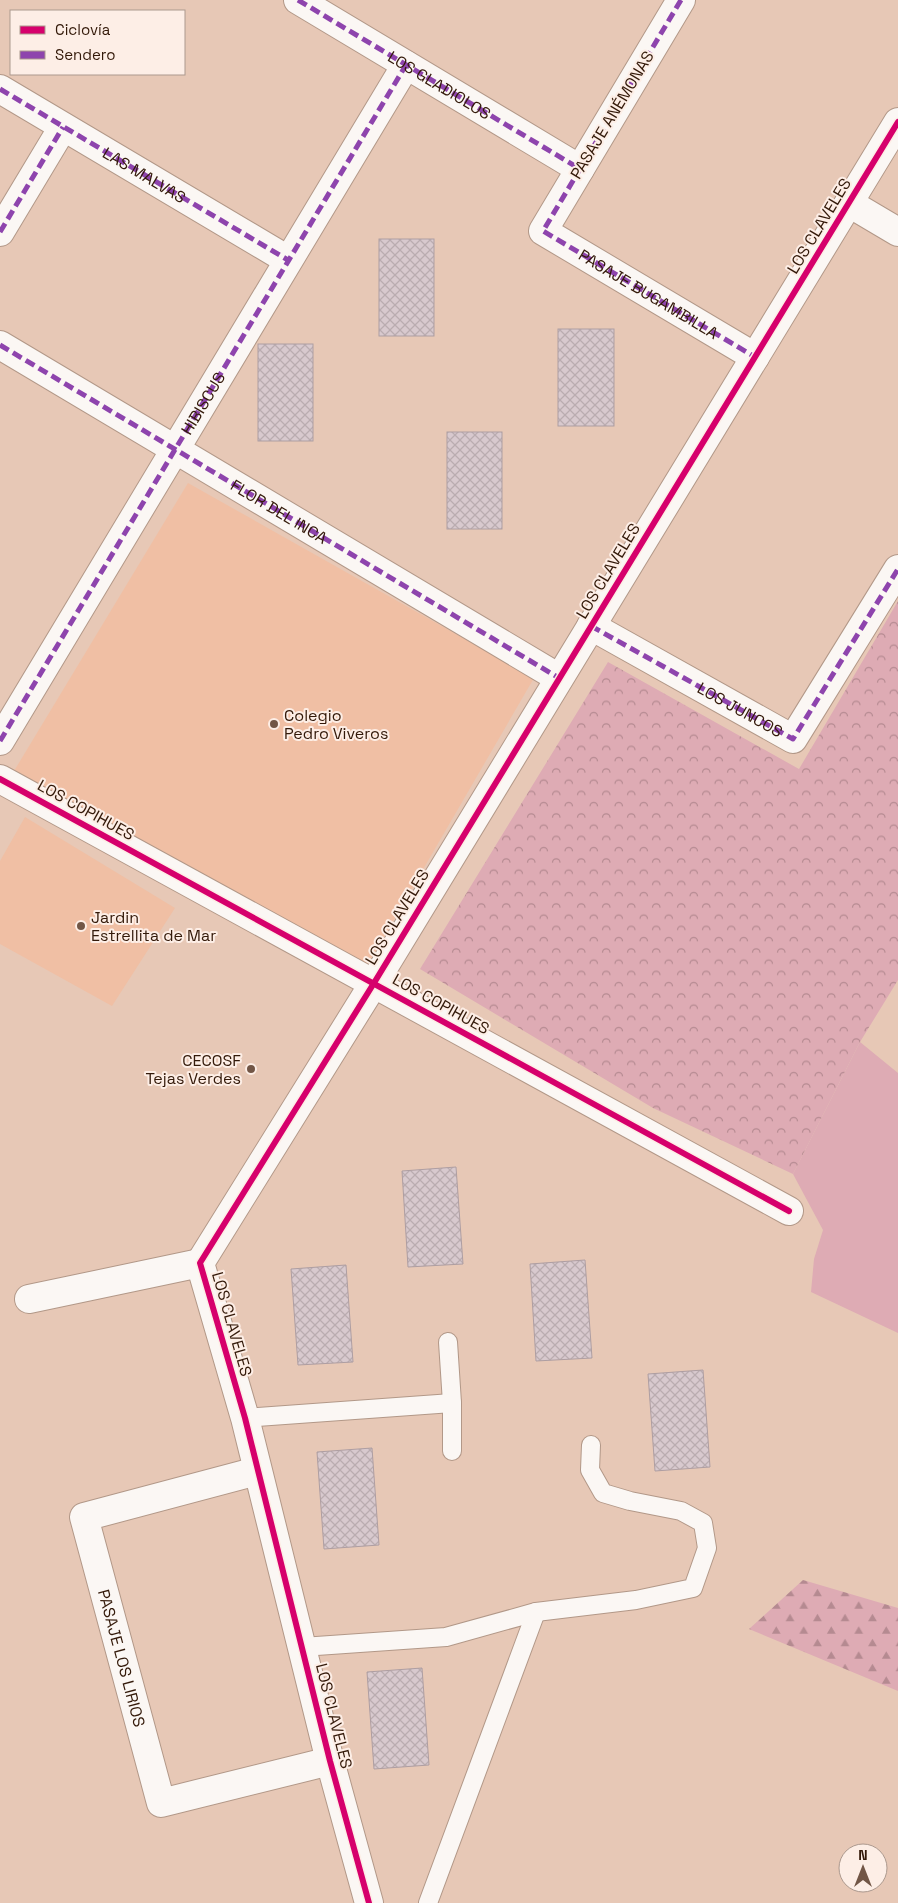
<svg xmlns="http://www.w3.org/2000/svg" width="898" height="1903" font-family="'Space Grotesk',sans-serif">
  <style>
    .built { fill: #f0bfa4 }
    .grass { fill: #deabb4 }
    .forest { fill: url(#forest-firs) }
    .park { fill: url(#park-crowns) }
    .building { fill: url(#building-cross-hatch); stroke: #ae9ea2 }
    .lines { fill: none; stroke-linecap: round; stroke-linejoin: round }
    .lane-casing { stroke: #b29888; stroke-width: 20 }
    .street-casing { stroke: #b29888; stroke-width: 30 }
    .lane { stroke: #fbf7f4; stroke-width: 18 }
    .street { stroke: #fbf7f4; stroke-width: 28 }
    .quiet { stroke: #8e44ad; stroke-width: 5; stroke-dasharray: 10 5; stroke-linecap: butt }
    .cycleway-casing { stroke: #fdeee6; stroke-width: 9 }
    .cycleway { stroke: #d6006c; stroke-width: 6 }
    .poi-dot { fill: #725646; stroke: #fdeee6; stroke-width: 2 }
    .labels { text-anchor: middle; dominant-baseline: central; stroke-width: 4; stroke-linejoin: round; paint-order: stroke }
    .street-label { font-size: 16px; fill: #331909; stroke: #fdeee6 }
    .poi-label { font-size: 16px; fill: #331909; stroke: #fdeee6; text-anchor: start }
  </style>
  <defs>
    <pattern id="forest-firs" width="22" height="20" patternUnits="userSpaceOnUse" patternTransform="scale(1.25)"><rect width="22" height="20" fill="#deabb4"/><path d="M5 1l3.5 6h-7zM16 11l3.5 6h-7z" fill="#b58a91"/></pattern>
    <pattern id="park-crowns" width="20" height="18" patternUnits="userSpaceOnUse" patternTransform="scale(1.25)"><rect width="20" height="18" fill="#deabb4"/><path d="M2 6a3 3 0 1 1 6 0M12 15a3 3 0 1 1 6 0" fill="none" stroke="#b58a91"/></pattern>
    <pattern id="building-cross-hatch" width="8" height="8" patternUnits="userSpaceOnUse" patternTransform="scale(1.25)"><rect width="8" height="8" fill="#d8c9ce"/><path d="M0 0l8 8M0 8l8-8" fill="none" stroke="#baacb0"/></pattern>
  </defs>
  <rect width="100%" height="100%" fill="#e7c8b6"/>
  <g class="built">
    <polygon points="188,483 534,678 367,966 14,771"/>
    <polygon points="25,817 175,908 112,1006 0,944 0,861"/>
  </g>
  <polygon class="grass" points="860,1042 898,1073 898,1333 811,1292 814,1259 823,1230 793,1174"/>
  <polygon class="forest" points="803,1580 898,1608 898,1691 749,1629"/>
  <polygon class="park" points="898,601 898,980 860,1042 793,1174 653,1108 420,969 608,662 799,769"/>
  <g class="building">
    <rect x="379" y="239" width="55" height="97"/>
    <rect x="558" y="329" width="56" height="97"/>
    <rect x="258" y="344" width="55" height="97"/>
    <rect x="447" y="432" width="55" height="97"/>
    <polygon points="456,1167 463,1264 408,1267 402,1171"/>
    <polygon points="585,1260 592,1358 536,1361 530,1264"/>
    <polygon points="346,1265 353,1362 298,1365 291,1269"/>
    <polygon points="703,1370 710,1467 655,1471 648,1374"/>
    <polygon points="372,1448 379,1545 324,1549 317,1452"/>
    <polygon points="422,1668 429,1765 374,1769 367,1672"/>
  </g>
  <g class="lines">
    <g class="lane-casing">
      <g id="lane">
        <polyline points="448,1342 452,1403 452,1451"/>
        <polyline points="245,1418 452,1403"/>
        <polyline points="302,1647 446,1637 536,1612 636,1600 693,1588 707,1548 703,1523 681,1511 630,1501 603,1493 590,1470 591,1445"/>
        <polyline points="428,1903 536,1612"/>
      </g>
    </g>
    <g class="street-casing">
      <g id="street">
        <polyline points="298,0 580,169"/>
        <polyline points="681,0 543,231 755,357"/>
        <path id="s1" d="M0,89l288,171"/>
        <polyline points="849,203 898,232"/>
        <polyline points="0,232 63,127"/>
        <polyline points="0,345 559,678"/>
        <path id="s2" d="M591,626l202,113 105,-170"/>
        <polyline points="0,741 406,65"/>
        <polyline points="0,779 789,1211"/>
        <polyline points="29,1299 200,1263"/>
        <path id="s3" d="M257,1471l-173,46 77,286 169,-42"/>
        <polyline points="369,1903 330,1761 245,1418 200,1263 374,983 898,122"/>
      </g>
    </g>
    <use href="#lane" class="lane"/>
    <use href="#street" class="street"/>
    <g class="quiet">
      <path id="s4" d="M298,0l282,169"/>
      <path id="s5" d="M681,0l-138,231 212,126"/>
      <polyline points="0,89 288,260"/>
      <polyline points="0,232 63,127"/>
      <path id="s6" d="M0,345l559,333"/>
      <polyline points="591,626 793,739 898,569"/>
      <path id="s7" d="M0,741l406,-676"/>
    </g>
    <g class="cycleway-casing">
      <g id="cycleway">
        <polyline points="0,779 789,1211"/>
        <polyline points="369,1903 330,1761 245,1418 200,1263 374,983 898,122"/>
      </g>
    </g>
    <use href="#cycleway" class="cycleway"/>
  </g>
  <g class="poi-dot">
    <circle cx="274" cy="724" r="5"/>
    <circle cx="81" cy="926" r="5"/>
    <circle cx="251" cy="1069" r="5"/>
  </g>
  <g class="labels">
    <g class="street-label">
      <text stroke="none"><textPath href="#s4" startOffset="165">LOS GLADIOLOS</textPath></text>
      <text transform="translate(612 115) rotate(-59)">PASAJE ANÉMONAS</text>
      <text stroke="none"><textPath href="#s1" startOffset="168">LAS MALVAS</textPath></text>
      <text transform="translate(819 226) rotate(-59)">LOS CLAVELES</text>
      <text stroke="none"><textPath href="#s5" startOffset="392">PASAJE BUGAMBILLA</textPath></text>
      <text stroke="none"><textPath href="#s7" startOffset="394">HIBISCUS</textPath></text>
      <text stroke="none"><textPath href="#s6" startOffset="325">FLOR DEL INCA</textPath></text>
      <text transform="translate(608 571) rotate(-59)">LOS CLAVELES</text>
      <text stroke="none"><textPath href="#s2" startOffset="171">LOS JUNCOS</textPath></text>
      <text transform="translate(86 810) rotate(29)">LOS COPIHUES</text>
      <text transform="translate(397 917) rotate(-59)">LOS CLAVELES</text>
      <text transform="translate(441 1004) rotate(29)">LOS COPIHUES</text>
      <text transform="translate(232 1324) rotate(74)">LOS CLAVELES</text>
      <text stroke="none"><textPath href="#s3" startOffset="325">PASAJE LOS LIRIOS</textPath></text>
      <text transform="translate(334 1716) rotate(76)">LOS CLAVELES</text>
    </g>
    <g class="poi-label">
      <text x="284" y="715">Colegio<tspan x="284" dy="18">Pedro Viveros</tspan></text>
      <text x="91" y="917">Jardin<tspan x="91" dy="18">Estrellita de Mar</tspan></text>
      <text x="241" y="1060" text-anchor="end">CECOSF<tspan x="241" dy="18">Tejas Verdes</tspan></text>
    </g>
  </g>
  <rect x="10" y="10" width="175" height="65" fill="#fdeee6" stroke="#ac998e"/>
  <rect x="20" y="26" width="25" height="8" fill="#d6006c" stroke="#ac998e"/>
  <text x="55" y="35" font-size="15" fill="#331909">Ciclovía</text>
  <rect x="20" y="51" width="25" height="8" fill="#8e44ad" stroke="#ac998e"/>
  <text x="55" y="60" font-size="15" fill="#331909">Sendero</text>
  <g transform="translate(863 1868)"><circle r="24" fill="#fdeee6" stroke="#ac998e"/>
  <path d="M0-4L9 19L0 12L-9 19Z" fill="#725646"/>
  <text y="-8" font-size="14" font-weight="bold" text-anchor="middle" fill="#331909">N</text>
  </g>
</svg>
